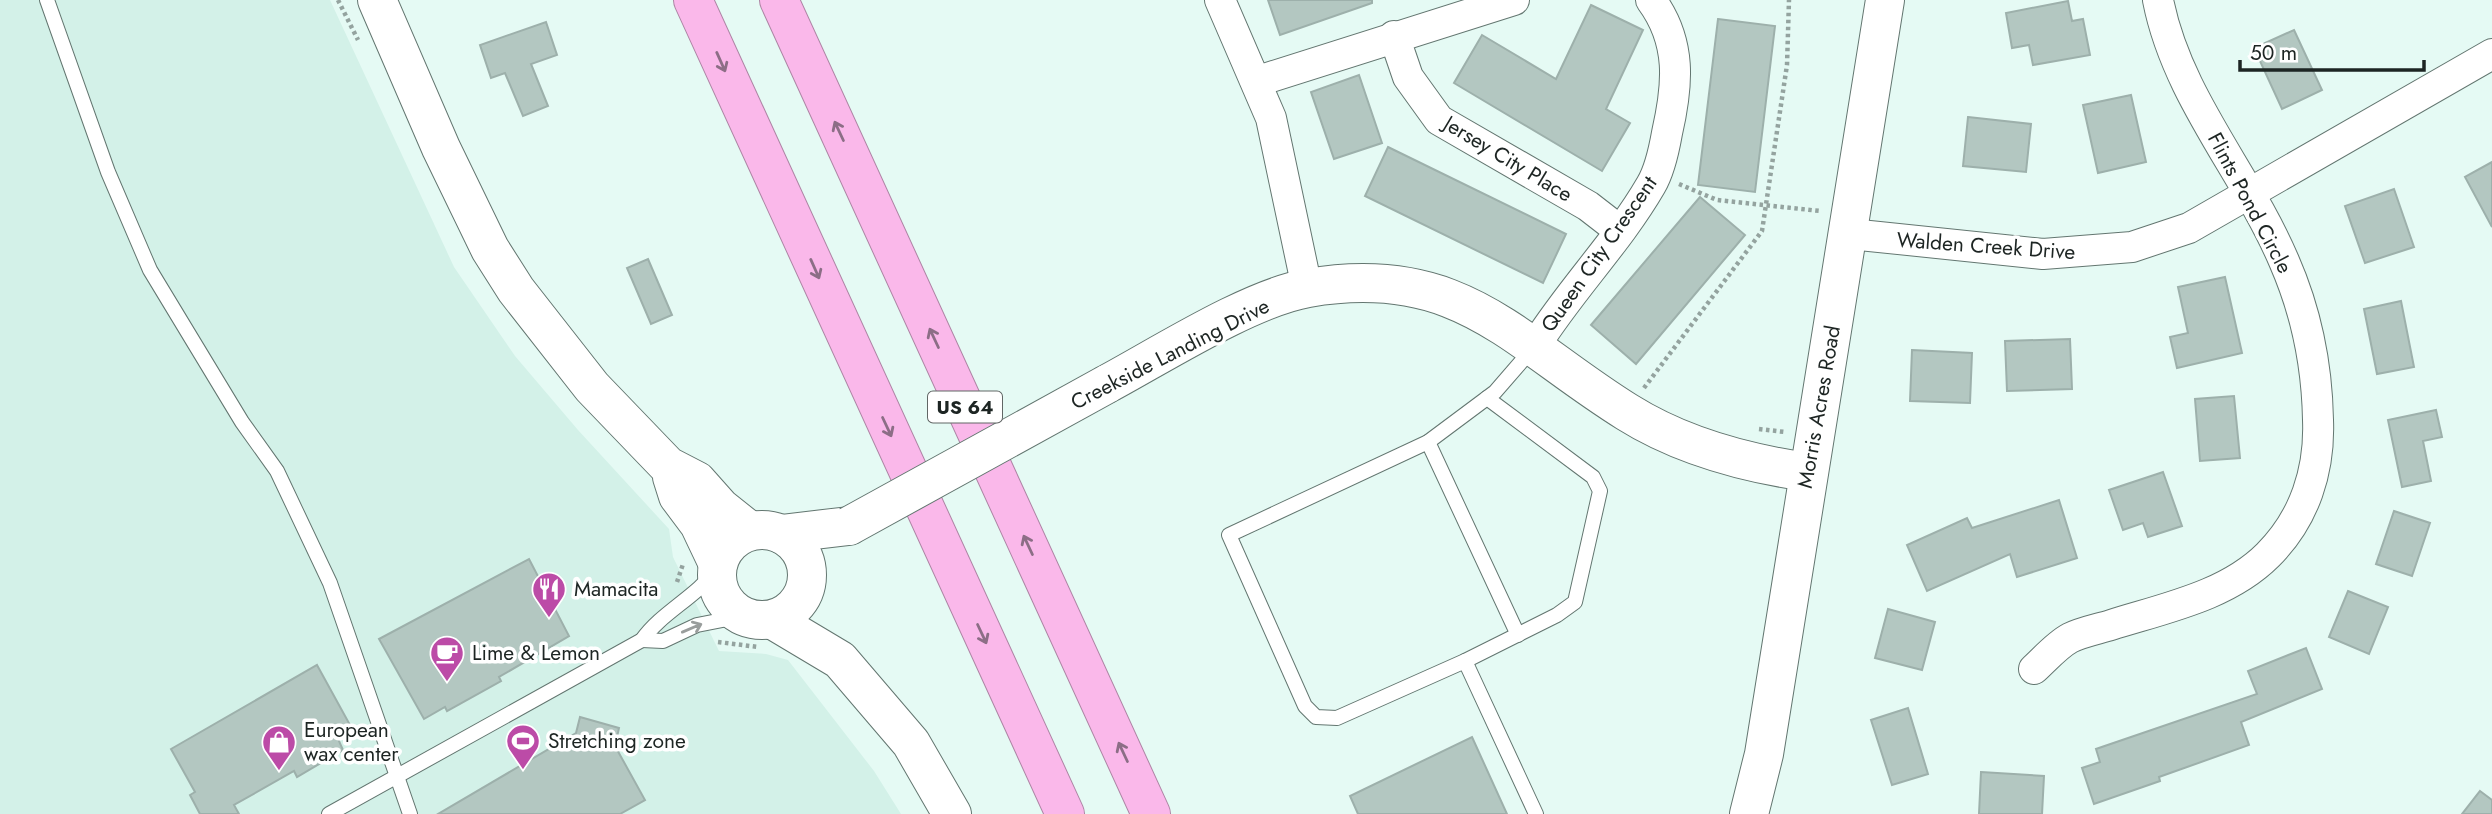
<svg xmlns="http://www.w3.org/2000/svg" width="2492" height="814" font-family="Jost,sans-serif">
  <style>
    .built { fill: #d3f1e8 }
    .building { fill: #b3c7c1; stroke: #9db0ab; stroke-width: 2 }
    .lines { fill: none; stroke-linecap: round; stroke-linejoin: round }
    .lane-casing { stroke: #637670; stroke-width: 16 }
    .street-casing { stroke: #637670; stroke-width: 32 }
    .secondary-casing { stroke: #637670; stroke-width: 40 }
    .highway-casing { stroke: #ad85a4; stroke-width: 40 }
    .path { stroke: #94a39f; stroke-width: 4.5; stroke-dasharray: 3.5 3.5; stroke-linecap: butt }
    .lane { stroke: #fff; stroke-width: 14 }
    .street { stroke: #fff; stroke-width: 30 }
    .secondary { stroke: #fff; stroke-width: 38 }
    .highway { stroke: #fab8ea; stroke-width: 38 }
    .secondary-bridge-casing { stroke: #637670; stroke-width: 40; stroke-linecap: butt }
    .secondary-bridge { stroke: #fff; stroke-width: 38 }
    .oneway { stroke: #8c6e86 }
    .oneway2 { stroke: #999d9c }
    .labels { text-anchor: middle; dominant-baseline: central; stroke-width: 7; stroke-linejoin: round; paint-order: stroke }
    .shield { fill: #fff; stroke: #616665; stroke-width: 2 }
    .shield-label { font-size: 19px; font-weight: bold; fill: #1d2523 }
    .street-label { font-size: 21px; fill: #1d2523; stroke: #fff }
    .poi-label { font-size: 21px; fill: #1d2523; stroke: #fff; text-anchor: start }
  </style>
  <rect width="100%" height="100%" fill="#e5faf4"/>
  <polygon class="built" points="0,0 330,0 454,267 515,356 578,430 669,529 673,557 719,651 766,654 788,660 874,771 901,814 0,814"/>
  <g class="building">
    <polygon points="1268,0 1372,0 1372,3 1280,35"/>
    <polygon points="2068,1 2072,21 2083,19 2090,55 2033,65 2029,45 2012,48 2006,13"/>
    <polygon points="1591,5 1643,30 1606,109 1630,123 1602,171 1454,83 1482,35 1556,79"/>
    <polygon points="1718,19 1775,26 1755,192 1698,185"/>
    <polygon points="546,22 557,55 531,64 548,106 523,116 505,73 491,78 480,45"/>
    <polygon points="2294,30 2322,90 2282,109 2254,48"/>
    <polygon points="1359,75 1382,143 1334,159 1311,92"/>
    <polygon points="2131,95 2146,162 2098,173 2083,105"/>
    <polygon points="1968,117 2031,124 2026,172 1963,166"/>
    <polygon points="1388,147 1566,234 1543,283 1365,196"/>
    <polygon points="2492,162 2492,227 2465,177"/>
    <polygon points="2394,189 2414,247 2365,263 2345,206"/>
    <polygon points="1700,197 1745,235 1636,364 1591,325"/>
    <polygon points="648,259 672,315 651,324 627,268"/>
    <polygon points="2225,277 2242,353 2177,368 2170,337 2188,333 2178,287"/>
    <polygon points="2401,301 2414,367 2377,374 2364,309"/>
    <polygon points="2070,339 2072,389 2007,391 2005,341"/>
    <polygon points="1912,350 1972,353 1970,403 1910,401"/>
    <polygon points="2234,396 2240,458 2200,461 2195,399"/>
    <polygon points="2436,410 2442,437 2423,441 2431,481 2402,487 2388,420"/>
    <polygon points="2163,472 2182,526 2148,537 2143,523 2123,530 2109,490"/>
    <polygon points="2059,500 2077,558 2017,577 2010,554 1927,591 1907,545 1967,518 1972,528"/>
    <polygon points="2394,511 2430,523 2412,576 2376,564"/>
    <polygon points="529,559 569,636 499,677 501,681 447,711 445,707 424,719 379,639"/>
    <polygon points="2348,591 2388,607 2369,654 2329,637"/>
    <polygon points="1888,609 1935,622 1922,670 1875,658"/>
    <polygon points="2306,648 2322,689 2241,722 2249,745 2159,777 2160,781 2094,804 2082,768 2100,762 2096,749 2257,694 2248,671"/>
    <polygon points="317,665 350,725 335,732 343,750 297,777 294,771 234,805 239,814 200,814 190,795 195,792 171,749"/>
    <polygon points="1908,708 1928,774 1892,785 1871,720"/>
    <polygon points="580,717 619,728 615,746 645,800 620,814 438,814 576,733"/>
    <polygon points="1472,737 1507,814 1358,814 1350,796"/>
    <polygon points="1981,772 2044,776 2042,814 1979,814"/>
    <polygon points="2480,791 2492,800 2492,814 2462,814"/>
  </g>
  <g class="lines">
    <g class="lane-casing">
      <g id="lane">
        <polyline points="47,0 108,172 150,270 242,422 277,471 330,583 410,814"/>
        <polyline points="1534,347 1495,392 1428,442 1229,535 1305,706 1316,717 1337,718 1465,661 1536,814"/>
        <polyline points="1428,442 1518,635"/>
        <polyline points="642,640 663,641 697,625 743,616"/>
        <polyline points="1465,661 1557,615 1575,602 1600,491 1593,477 1487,398"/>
        <path d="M329,814l313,-174c20,-28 53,-42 75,-71"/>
      </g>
    </g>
    <g class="street-casing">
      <g id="street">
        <polyline points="1220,0 1271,118 1307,288"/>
        <polyline points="1394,36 1408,77 1439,120 1588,206 1619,230"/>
        <polyline points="1258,81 1514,0"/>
        <polyline points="1850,234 2043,254 2132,247 2189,228 2492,54"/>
        <path d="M1535,346c35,-56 83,-104 116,-161 9,-15 13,-35 16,-52 11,-48 15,-91 -16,-133"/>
        <path d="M2034,669c11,-10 23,-24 36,-31 12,-6 28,-9 41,-13 54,-17 116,-29 157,-70 37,-37 52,-85 50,-135 -1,-55 -12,-109 -34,-159 -38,-89 -107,-164 -126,-261"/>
      </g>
    </g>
    <g class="secondary-casing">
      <g id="secondary">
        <polyline points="377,0 441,148 490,249 516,290 592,387 668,466 697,481 721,508 750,531"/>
        <path d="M1107,384c54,-29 143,-86 201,-96 152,-26 205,53 319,124 54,34 118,51 180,60"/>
        <polyline points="672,477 678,496 699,524 718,564"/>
        <circle cx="762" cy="575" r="45"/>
        <polyline points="781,534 849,526"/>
        <polyline points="773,620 840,660 911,743 952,814"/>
        <polyline points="1749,814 1764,754 1885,0"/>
      </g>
    </g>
    <g class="highway-casing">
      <g id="highway">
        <polyline points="693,0 1065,814"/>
        <polyline points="779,0 1151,814"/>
      </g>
    </g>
    <g class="path">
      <polyline points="338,0 358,40"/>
      <polyline points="1679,184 1717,200 1820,211"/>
      <polyline points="1644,388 1762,231 1787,65 1789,0"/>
      <polyline points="1759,429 1785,432"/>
      <polyline points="677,582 683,564"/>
      <polyline points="718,642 758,647"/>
    </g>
    <use href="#lane" class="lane"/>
    <use href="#street" class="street"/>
    <use href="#secondary" class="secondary"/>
    <use href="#highway" class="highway"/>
    <g class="secondary-bridge-casing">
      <polyline id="secondary-bridge" points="849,526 1107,384"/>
    </g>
    <use href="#secondary-bridge" class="secondary-bridge"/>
  </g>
  <defs><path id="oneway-shaft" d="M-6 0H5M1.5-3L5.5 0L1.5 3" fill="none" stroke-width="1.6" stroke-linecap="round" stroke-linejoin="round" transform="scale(1.75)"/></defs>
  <g class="oneway">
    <use href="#oneway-shaft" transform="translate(721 62) rotate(66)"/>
    <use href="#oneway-shaft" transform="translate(839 131) rotate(-115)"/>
    <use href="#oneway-shaft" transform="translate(815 269) rotate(66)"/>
    <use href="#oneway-shaft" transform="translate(934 338) rotate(-115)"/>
    <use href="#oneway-shaft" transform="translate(887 427) rotate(65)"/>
    <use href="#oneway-shaft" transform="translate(1028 545) rotate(-115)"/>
    <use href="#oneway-shaft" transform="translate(982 634) rotate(65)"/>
    <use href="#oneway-shaft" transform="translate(1123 752) rotate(-115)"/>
  </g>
  <use class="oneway2" href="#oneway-shaft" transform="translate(692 628) rotate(-23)"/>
  <defs>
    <g id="restaurant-pin" transform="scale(1.75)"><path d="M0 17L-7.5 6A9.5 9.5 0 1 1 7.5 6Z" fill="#bc4ba7" stroke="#fff"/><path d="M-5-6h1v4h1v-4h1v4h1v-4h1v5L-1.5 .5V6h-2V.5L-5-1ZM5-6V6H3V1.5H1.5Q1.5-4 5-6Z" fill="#fff"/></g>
    <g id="cafe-pin" transform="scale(1.75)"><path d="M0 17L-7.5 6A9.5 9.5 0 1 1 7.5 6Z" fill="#bc4ba7" stroke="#fff"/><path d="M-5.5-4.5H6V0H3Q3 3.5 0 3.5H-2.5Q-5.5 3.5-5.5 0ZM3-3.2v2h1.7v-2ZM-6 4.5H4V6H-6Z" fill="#fff"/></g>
    <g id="stadium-pin" transform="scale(1.75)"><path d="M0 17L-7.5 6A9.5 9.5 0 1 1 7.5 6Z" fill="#bc4ba7" stroke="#fff"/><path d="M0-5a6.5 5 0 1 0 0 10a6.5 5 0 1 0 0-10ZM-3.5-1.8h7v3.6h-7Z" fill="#fff"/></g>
    <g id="shop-pin" transform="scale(1.75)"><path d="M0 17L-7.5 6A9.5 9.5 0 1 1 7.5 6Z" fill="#bc4ba7" stroke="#fff"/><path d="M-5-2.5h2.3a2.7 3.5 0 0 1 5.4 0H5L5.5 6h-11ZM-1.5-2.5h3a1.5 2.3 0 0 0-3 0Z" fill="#fff"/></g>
  </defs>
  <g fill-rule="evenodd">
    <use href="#restaurant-pin" x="549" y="589"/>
    <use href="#cafe-pin" x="447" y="653"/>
    <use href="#stadium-pin" x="523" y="741"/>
    <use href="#shop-pin" x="279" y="742"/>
  </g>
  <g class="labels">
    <rect class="shield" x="928" y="391.5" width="74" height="31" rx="5"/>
    <g class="shield-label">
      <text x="965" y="407">US 64</text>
    </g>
    <g class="street-label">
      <text transform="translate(1508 159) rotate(31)">Jersey City Place</text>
      <text transform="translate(2250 203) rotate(62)">Flints Pond Circle</text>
      <text transform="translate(1986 246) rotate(4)">Walden Creek Drive</text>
      <text transform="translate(1599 254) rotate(-55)">Queen City Crescent</text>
      <text transform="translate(1170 354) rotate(-27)">Creekside Landing Drive</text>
      <text transform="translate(1819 407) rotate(-80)">Morris Acres Road</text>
    </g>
    <g class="poi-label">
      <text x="574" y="589">Mamacita</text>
      <text x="472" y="653">Lime &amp; Lemon</text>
      <text x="304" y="730">European<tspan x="304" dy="24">wax center</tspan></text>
      <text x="548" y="741">Stretching zone</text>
    </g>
  </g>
  <path d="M2240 60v10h184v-10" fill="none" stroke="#1d2523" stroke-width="3.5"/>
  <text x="2250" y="60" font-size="21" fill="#1d2523" stroke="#ffffff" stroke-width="5" paint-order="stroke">50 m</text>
</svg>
